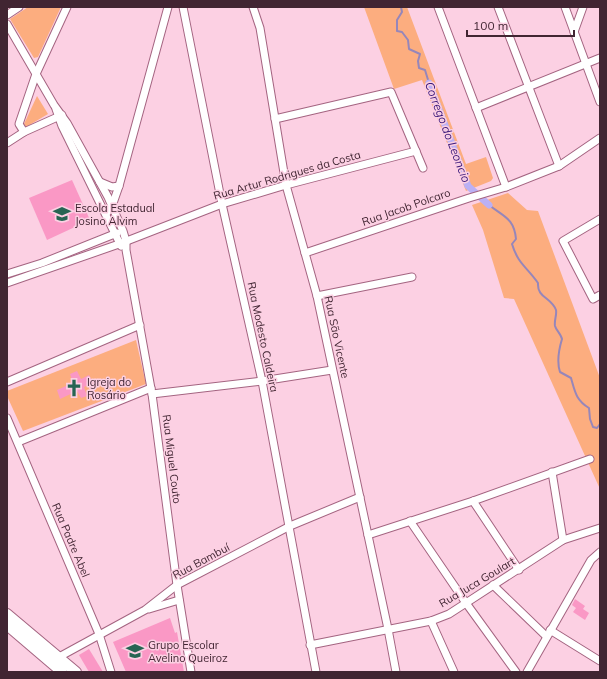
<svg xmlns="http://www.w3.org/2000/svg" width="607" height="679" font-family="Mulish,sans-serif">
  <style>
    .green { fill: #fcad7f }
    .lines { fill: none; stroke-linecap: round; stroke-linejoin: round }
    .stream { stroke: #9686ba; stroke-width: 2 }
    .canal { stroke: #bbb0f4; stroke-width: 7 }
    .building { fill: #fa98c5 }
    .street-casing { stroke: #a46481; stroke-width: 9 }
    .secondary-casing { stroke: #a46481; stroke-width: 12 }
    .street { stroke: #fff; stroke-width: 7 }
    .secondary { stroke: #fff; stroke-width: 10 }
    .labels { text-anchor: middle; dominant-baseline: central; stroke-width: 3; stroke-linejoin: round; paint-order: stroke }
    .street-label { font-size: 11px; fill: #412532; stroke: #fcd0e3 }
    .poi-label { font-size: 11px; fill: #412532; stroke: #fcd0e3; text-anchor: start }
    .water-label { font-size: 12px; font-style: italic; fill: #3a187a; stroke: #fcd0e3 }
  </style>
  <rect width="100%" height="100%" fill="#fcd0e3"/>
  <g class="green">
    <polygon points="28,7 61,7 38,57 34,58 10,19"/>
    <polygon points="364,7 407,7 466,164 486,157 493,178 491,181 466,191 422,80 394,89"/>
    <polygon points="37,96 48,114 26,127 24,124"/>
    <polygon points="508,193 527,210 538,211 600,378 600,489 514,299 504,298 483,230 472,205"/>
    <polygon points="136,340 146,384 23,431 7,396 7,391"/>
  </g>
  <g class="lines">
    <g class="stream">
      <polyline points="401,7 402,12 397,20 397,31 402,32 408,40 409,49 420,54 418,61 419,68 425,70 429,83"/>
      <path d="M489,205c15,12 25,13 27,34l-4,5c6,20 15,23 26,39 -1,15 13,14 18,27 1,5 -2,10 -1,16 1,4 6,8 7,13 -3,10 -5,24 -2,33l11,6c4,14 5,22 18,30l1,11 3,8 4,1 3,-4"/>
    </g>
    <polyline class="canal" points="429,83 468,186 489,205"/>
  </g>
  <g class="building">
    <polygon points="72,180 90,220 47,240 29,198"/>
    <polygon points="77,371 81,379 89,375 93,383 84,387 87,396 81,398 77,391 60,399 57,390 73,383 70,374"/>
    <polygon points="575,599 585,606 583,609 589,613 585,620 573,612 576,608 572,605"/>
    <polygon points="170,618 175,633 177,632 184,672 126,672 113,642"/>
    <polygon points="89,649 103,672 89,672 79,655"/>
  </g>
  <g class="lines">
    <g class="street-casing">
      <g id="street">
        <polyline points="183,7 222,204 262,381 316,672"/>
        <polyline points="253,7 260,28 286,185 317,296 388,629 396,672"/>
        <polyline points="438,7 506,187"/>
        <polyline points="498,7 559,166"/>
        <polyline points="565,7 600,102"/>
        <polyline points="7,15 19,7"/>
        <polyline points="7,24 54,105 67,123 108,197 123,231 126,241 126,250 152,394 177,585 191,672"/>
        <polyline points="574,32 583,7"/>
        <polyline points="476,108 600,58"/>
        <polyline points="56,109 62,126 121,246"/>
        <polyline points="275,119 391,92 423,168"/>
        <polyline points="24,132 19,124 36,74 67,7"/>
        <polyline points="7,143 24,132 62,115"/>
        <polyline points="100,182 112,187 119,186"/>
        <polyline points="106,214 112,206 119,186 168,7"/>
        <polyline points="600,219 563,241 593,299 600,295"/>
        <polyline points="305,253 469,198 506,187 559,166 600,138"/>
        <polyline points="7,274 42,263 117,233"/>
        <polyline points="7,283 119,244 222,204 286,185 416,151"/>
        <polyline points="317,296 412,277"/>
        <polyline points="7,382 140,325"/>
        <polyline points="152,394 262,381 332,370"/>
        <polyline points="7,418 99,634 111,672"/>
        <polyline points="18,442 151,388"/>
        <polyline points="552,472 563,540"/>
        <polyline points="473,501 519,570"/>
        <polyline points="410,521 466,603 516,672"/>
        <polyline points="368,535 473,501 590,459"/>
        <polyline points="493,585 546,636"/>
        <polyline points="149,609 179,600"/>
        <polyline points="431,621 454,672"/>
        <polyline points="550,630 600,661"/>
        <polyline points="310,645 431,621 449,614 466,603 563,540 600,528"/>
        <polyline points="60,660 59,657 145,610 177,585 290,526 360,497"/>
        <polyline points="527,672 591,560 600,552"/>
      </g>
    </g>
    <g class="secondary-casing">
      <g id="secondary">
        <polyline points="7,614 76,672"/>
        <polyline points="7,625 62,672"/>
      </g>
    </g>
    <use href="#street" class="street"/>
    <use href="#secondary" class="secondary"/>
  </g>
  <defs>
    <g id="school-bare" transform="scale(1.38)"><path d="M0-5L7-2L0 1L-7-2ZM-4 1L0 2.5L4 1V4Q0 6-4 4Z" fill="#266553" stroke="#fcd0e3" stroke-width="2.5" paint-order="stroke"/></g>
    <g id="church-bare" transform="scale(1.38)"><path d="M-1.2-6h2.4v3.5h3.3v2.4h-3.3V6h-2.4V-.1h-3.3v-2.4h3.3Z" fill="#266553" stroke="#fcd0e3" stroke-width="2.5" paint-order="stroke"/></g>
  </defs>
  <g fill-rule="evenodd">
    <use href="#school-bare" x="62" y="214"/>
    <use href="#church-bare" x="74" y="388"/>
    <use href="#school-bare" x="135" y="651"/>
  </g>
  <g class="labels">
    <g class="street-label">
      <text transform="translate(287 175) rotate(-16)">Rua Artur Rodrigues da Costa</text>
      <text transform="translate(406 207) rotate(-19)">Rua Jacob Polcaro</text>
      <text transform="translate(263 337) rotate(78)">Rua Modesto Caldeira</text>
      <text transform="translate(337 337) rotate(78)">Rua São Vicente</text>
      <text transform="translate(172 459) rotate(83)">Rua Miguel Couto</text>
      <text transform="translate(71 540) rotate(67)">Rua Padre Abel</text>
      <text transform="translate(201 561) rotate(-28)">Rua Bambuí</text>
      <text transform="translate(477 582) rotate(-31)">Rua Juca Goulart</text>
    </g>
    <g class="poi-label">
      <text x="75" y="208">Escola Estadual<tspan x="75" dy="13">Josino Alvim</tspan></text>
      <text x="87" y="382">Igreja do<tspan x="87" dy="13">Rosário</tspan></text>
      <text x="148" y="645">Grupo Escolar<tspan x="148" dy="13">Avelino Queiroz</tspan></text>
    </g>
    <g class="water-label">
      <text transform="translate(448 132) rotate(69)">Corrego do Leoncio</text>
    </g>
  </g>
  <rect width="607" height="679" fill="none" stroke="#412532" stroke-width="16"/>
  <path d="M467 30v6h107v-6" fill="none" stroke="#412532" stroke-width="2"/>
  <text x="473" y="30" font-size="12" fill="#412532" stroke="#fcd0e3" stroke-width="3" paint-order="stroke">100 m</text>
</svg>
